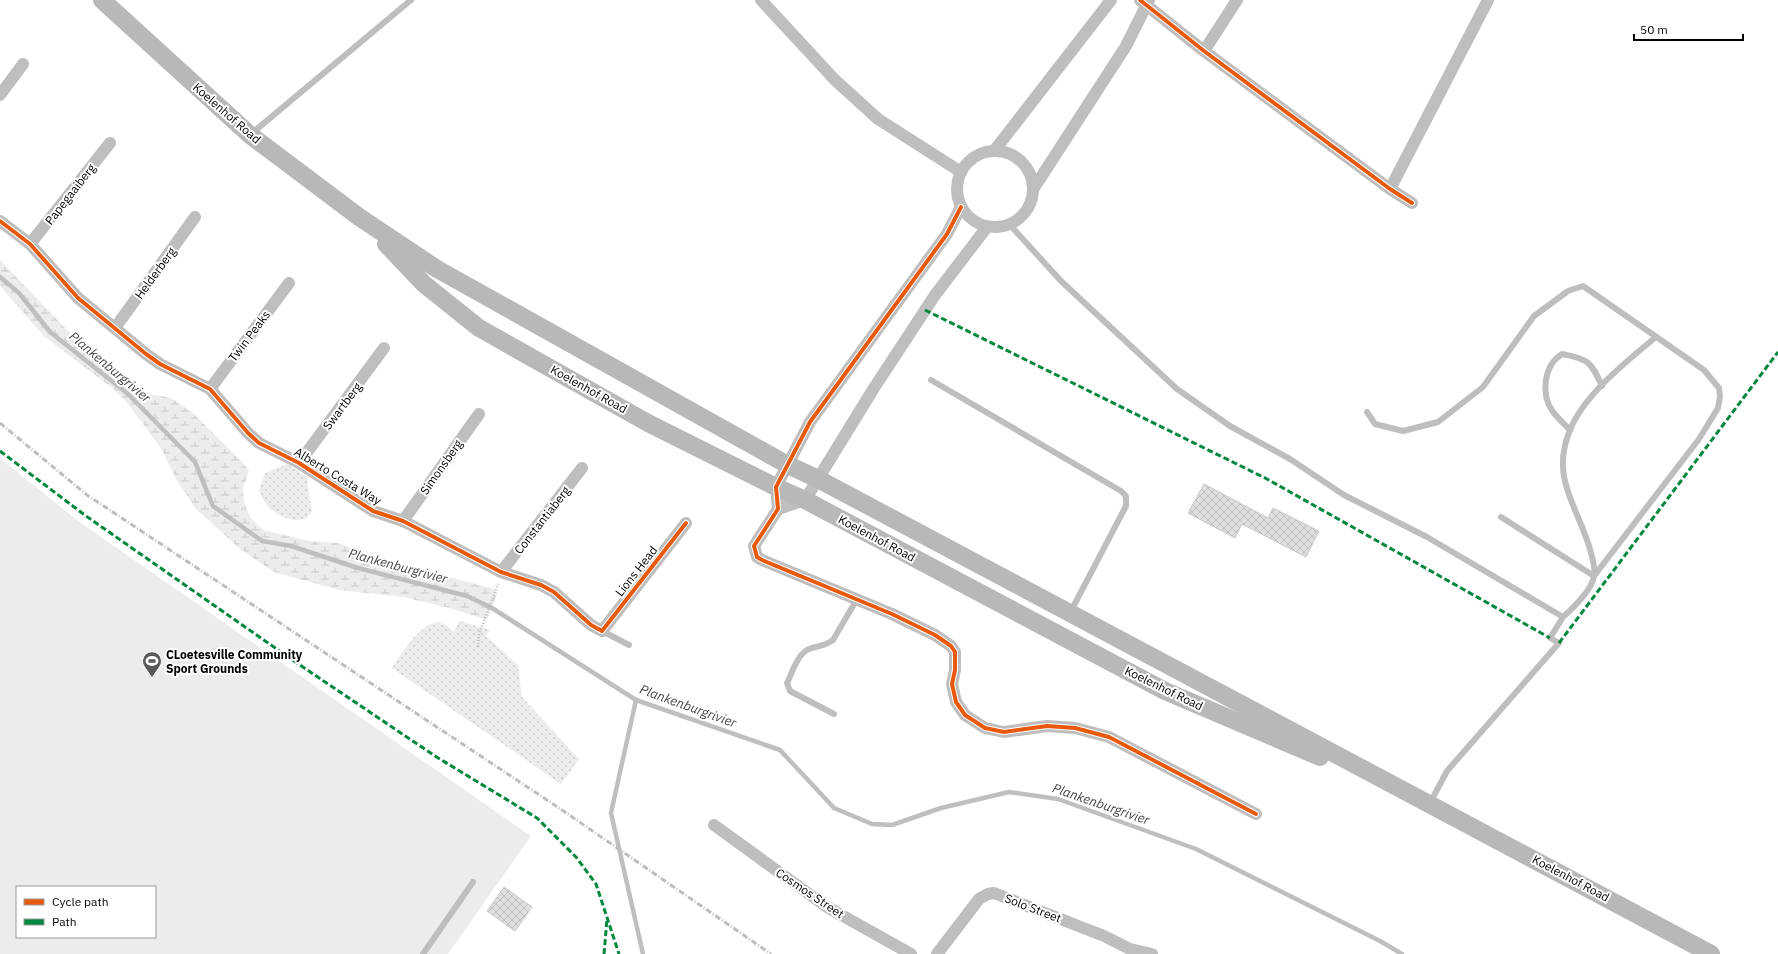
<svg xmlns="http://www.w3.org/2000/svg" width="1778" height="954" font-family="'IBM Plex Sans',sans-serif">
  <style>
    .grass { fill: url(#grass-dots) }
    .wetland { fill: url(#wetland-marsh) }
    .green { fill: #ececec; fill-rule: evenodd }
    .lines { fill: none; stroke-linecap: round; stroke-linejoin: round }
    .stream { stroke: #bfbfbf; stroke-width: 4.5 }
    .building { fill: url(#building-cross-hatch); stroke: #c7c7c7 }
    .path { stroke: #b9b9b9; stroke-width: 2.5; stroke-dasharray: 1 2; stroke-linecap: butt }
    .service { stroke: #bebebe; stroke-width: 6 }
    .minor { stroke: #bebebe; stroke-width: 12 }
    .secondary { stroke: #b8b8b8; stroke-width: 18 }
    .rail { stroke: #bebebe; stroke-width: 3; stroke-dasharray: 6 2 1 2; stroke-linecap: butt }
    .quiet { stroke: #00873e; stroke-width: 3; stroke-dasharray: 6 3; stroke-linecap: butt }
    .cycleway-casing { stroke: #fff; stroke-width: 6 }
    .cycleway { stroke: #e8590c; stroke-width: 4 }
    .labels { text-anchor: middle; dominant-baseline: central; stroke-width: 4; stroke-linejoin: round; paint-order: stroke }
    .street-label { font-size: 12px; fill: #000; stroke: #fff }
    .poi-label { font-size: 12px; font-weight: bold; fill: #000; stroke: #fff; text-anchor: start }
    .water-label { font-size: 13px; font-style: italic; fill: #444; stroke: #fff }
  </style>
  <defs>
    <pattern id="grass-dots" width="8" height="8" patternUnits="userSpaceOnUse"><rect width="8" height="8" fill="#ececec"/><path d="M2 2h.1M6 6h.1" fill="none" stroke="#c9c9c9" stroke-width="1.8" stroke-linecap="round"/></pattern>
    <pattern id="wetland-marsh" width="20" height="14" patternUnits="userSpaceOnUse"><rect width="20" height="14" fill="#ececec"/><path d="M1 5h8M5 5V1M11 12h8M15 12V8" fill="none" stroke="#c9c9c9"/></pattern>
    <pattern id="building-cross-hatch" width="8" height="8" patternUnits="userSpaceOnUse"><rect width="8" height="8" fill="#dfdfdf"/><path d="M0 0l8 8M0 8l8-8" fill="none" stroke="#bebebe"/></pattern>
  </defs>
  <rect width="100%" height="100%" fill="#fff"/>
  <g class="grass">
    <path d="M287,464l21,13 -1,4 5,30c-7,16 -29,8 -39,0 -7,-5 -11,-13 -14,-21l6,-17z"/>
    <path d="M459,621l31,9 -4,6 32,29 4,32 57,62 -18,25 -169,-116c8,-12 31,-50 49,-45 4,1 10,6 13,9z"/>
  </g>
  <polygon class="wetland" points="0,260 69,332 102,355 136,389 145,393 171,398 193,413 242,462 249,471 243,488 244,502 250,517 263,530 310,541 338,543 357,550 377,561 403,564 490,588 498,592 487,620 453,609 403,597 339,590 274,572 240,549 196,509 176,479 161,448 125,400 112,388 44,336 0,286"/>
  <path class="green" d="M0,458l78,63 453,315 -83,118h-448zM17,887h138v50h-138z"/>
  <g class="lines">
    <g class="stream">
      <polyline points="0,277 19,293 50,332 128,394 195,462 213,506 262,541 291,546 358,568 467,596 492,608 636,700 780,750 834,808 872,824 892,825 941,808 1009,792 1058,799 1196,849 1380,941 1402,954"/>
      <polyline points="636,700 611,813 643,954"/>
    </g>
  </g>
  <g class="building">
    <polygon points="1204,484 1268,518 1273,508 1319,531 1306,557 1242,524 1235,538 1188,513"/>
    <polygon points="504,887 532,907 515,931 487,911"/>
  </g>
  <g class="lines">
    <polyline class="path" points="478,647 479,634 498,584"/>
    <g class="service">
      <polyline points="251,134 411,0"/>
      <path d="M1010,225l51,56 116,108 53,37 60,33 54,36 83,42 136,80c10,-9 29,-27 31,-41 2,-7 -2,-19 -4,-27 -13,-44 -40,-71 -20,-119 14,-35 57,-69 86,-93"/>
      <polyline points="931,380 1121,491 1126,496 1126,506 1071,611"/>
      <polyline points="1367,412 1375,424 1403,431 1438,422 1483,387 1534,316 1568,291 1583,286 1704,370 1719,388 1720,397 1718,408 1699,439 1594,576 1501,517"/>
      <path d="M1570,430c-6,-6 -12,-12 -17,-18 -13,-18 -9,-47 9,-58 27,5 29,8 40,32"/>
      <polyline points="602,631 629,645"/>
      <path d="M834,714l-44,-23 -3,-8c5,-10 11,-30 22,-34 8,-3 17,-3 24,-9l24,-41"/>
      <polyline points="1430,803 1447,771 1559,643 1550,638 1563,617"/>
      <polyline points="423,954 473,882"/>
    </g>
    <g class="minor">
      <polyline points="761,0 835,80 878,119 961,172"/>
      <polyline points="1140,0 1204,51 1390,189 1412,203"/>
      <polyline points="1204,51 1237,0"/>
      <polyline points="0,95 23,64"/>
      <circle cx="995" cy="189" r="38"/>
      <polyline points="994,151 1111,0"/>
      <polyline points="1034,188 1126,46 1149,0"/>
      <polyline points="1390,189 1488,0"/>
      <polyline points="961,207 947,234 810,422 776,487 778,509 754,546 757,557 762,560 892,614 935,635 951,646 955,652 955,670 952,684 956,702 965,715 985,728 1004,732 1047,726 1075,728 1109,737 1256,814"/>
      <polyline points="0,221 30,244 78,298 146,354 160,364 210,389 248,433 259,443 299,463 373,511 403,521 501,572 541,585 554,592 591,625 602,631 686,523"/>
      <polyline points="30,244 110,143"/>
      <polyline points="115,328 195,217"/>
      <polyline points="210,389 289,283"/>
      <polyline points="299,463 384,348"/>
      <polyline points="778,509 805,500 874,388 935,295 987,227"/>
      <polyline points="403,521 479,414"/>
      <polyline points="501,572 582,468"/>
      <polyline points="714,825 827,907 911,954"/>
      <polyline points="937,954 979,899 988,894 994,893 1104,936 1130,949 1152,954"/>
    </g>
    <g class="secondary">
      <polyline points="102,0 250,135 359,217 437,269 786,464 818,479 1711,954"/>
      <polyline points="386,244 424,284 479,328 648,423 776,487 805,500 1165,691 1320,757"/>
    </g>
    <polyline class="rail" points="0,423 87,495 562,810 771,954"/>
    <g class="quiet">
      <polyline points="925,310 1267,479 1550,638"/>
      <polyline points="0,451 86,516 291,659 435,756 537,818 576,857 596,884 619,954"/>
      <polyline points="1559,643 1778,352"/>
      <polyline points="604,954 607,919"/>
    </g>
    <g class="cycleway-casing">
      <g id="cycleway">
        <polyline points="1140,0 1204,51 1390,189 1412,203"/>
        <polyline points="961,207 947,234 810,422 776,487 778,509 754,546 757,557 762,560 892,614 935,635 951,646 955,652 955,670 952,684 956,702 965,715 985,728 1004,732 1047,726 1075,728 1109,737 1256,814"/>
        <polyline points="0,221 30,244 78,298 146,354 160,364 210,389 248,433 259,443 299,463 373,511 403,521 501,572 541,585 554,592 591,625 602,631 686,523"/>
      </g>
    </g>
    <use href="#cycleway" class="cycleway"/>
  </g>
  <defs>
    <g id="stadium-pin" transform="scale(1)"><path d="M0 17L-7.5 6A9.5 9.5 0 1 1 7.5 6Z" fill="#595959" stroke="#fff"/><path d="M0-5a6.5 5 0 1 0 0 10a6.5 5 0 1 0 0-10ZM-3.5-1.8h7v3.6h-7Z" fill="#fff"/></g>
  </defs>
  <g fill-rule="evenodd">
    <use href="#stadium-pin" x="152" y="661"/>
  </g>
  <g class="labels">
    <g class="street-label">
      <text transform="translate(227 113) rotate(41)">Koelenhof Road</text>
      <text transform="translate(70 194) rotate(-52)">Papegaaiberg</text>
      <text transform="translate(155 273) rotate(-54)">Helderberg</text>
      <text transform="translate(249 336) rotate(-53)">Twin Peaks</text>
      <text transform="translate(589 389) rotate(29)">Koelenhof Road</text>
      <text transform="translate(342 406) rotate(-53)">Swartberg</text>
      <text transform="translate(441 467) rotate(-55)">Simonsberg</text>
      <text transform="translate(338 476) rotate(31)">Alberto Costa Way</text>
      <text transform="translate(542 520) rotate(-52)">Constantiaberg</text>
      <text transform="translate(877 538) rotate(28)">Koelenhof Road</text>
      <text transform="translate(636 571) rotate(-52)">Lions Head</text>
      <text transform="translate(1164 688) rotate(26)">Koelenhof Road</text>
      <text transform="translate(1571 878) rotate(28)">Koelenhof Road</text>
      <text transform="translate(810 893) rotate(34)">Cosmos Street</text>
      <text transform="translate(1033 908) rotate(21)">Solo Street</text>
    </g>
    <g class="poi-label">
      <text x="166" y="654">CLoetesville Community<tspan x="166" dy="14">Sport Grounds</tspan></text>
    </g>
    <g class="water-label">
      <text transform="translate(110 367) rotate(40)">Plankenburgrivier</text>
      <text transform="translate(398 566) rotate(15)">Plankenburgrivier</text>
      <text transform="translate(688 706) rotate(20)">Plankenburgrivier</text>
      <text transform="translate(1101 804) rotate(19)">Plankenburgrivier</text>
    </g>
  </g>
  <rect x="16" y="886" width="140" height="52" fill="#ffffff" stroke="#999999"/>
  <rect x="24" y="899" width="20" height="6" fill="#e8590c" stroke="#999999"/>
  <text x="52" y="906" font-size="12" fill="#000000">Cycle path</text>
  <rect x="24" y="919" width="20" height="6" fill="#00873e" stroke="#999999"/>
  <text x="52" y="926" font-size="12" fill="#000000">Path</text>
  <path d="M1634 34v6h109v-6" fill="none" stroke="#000000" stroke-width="2"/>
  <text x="1640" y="34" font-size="12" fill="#000000" stroke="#ffffff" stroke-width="3" paint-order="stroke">50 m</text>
</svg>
